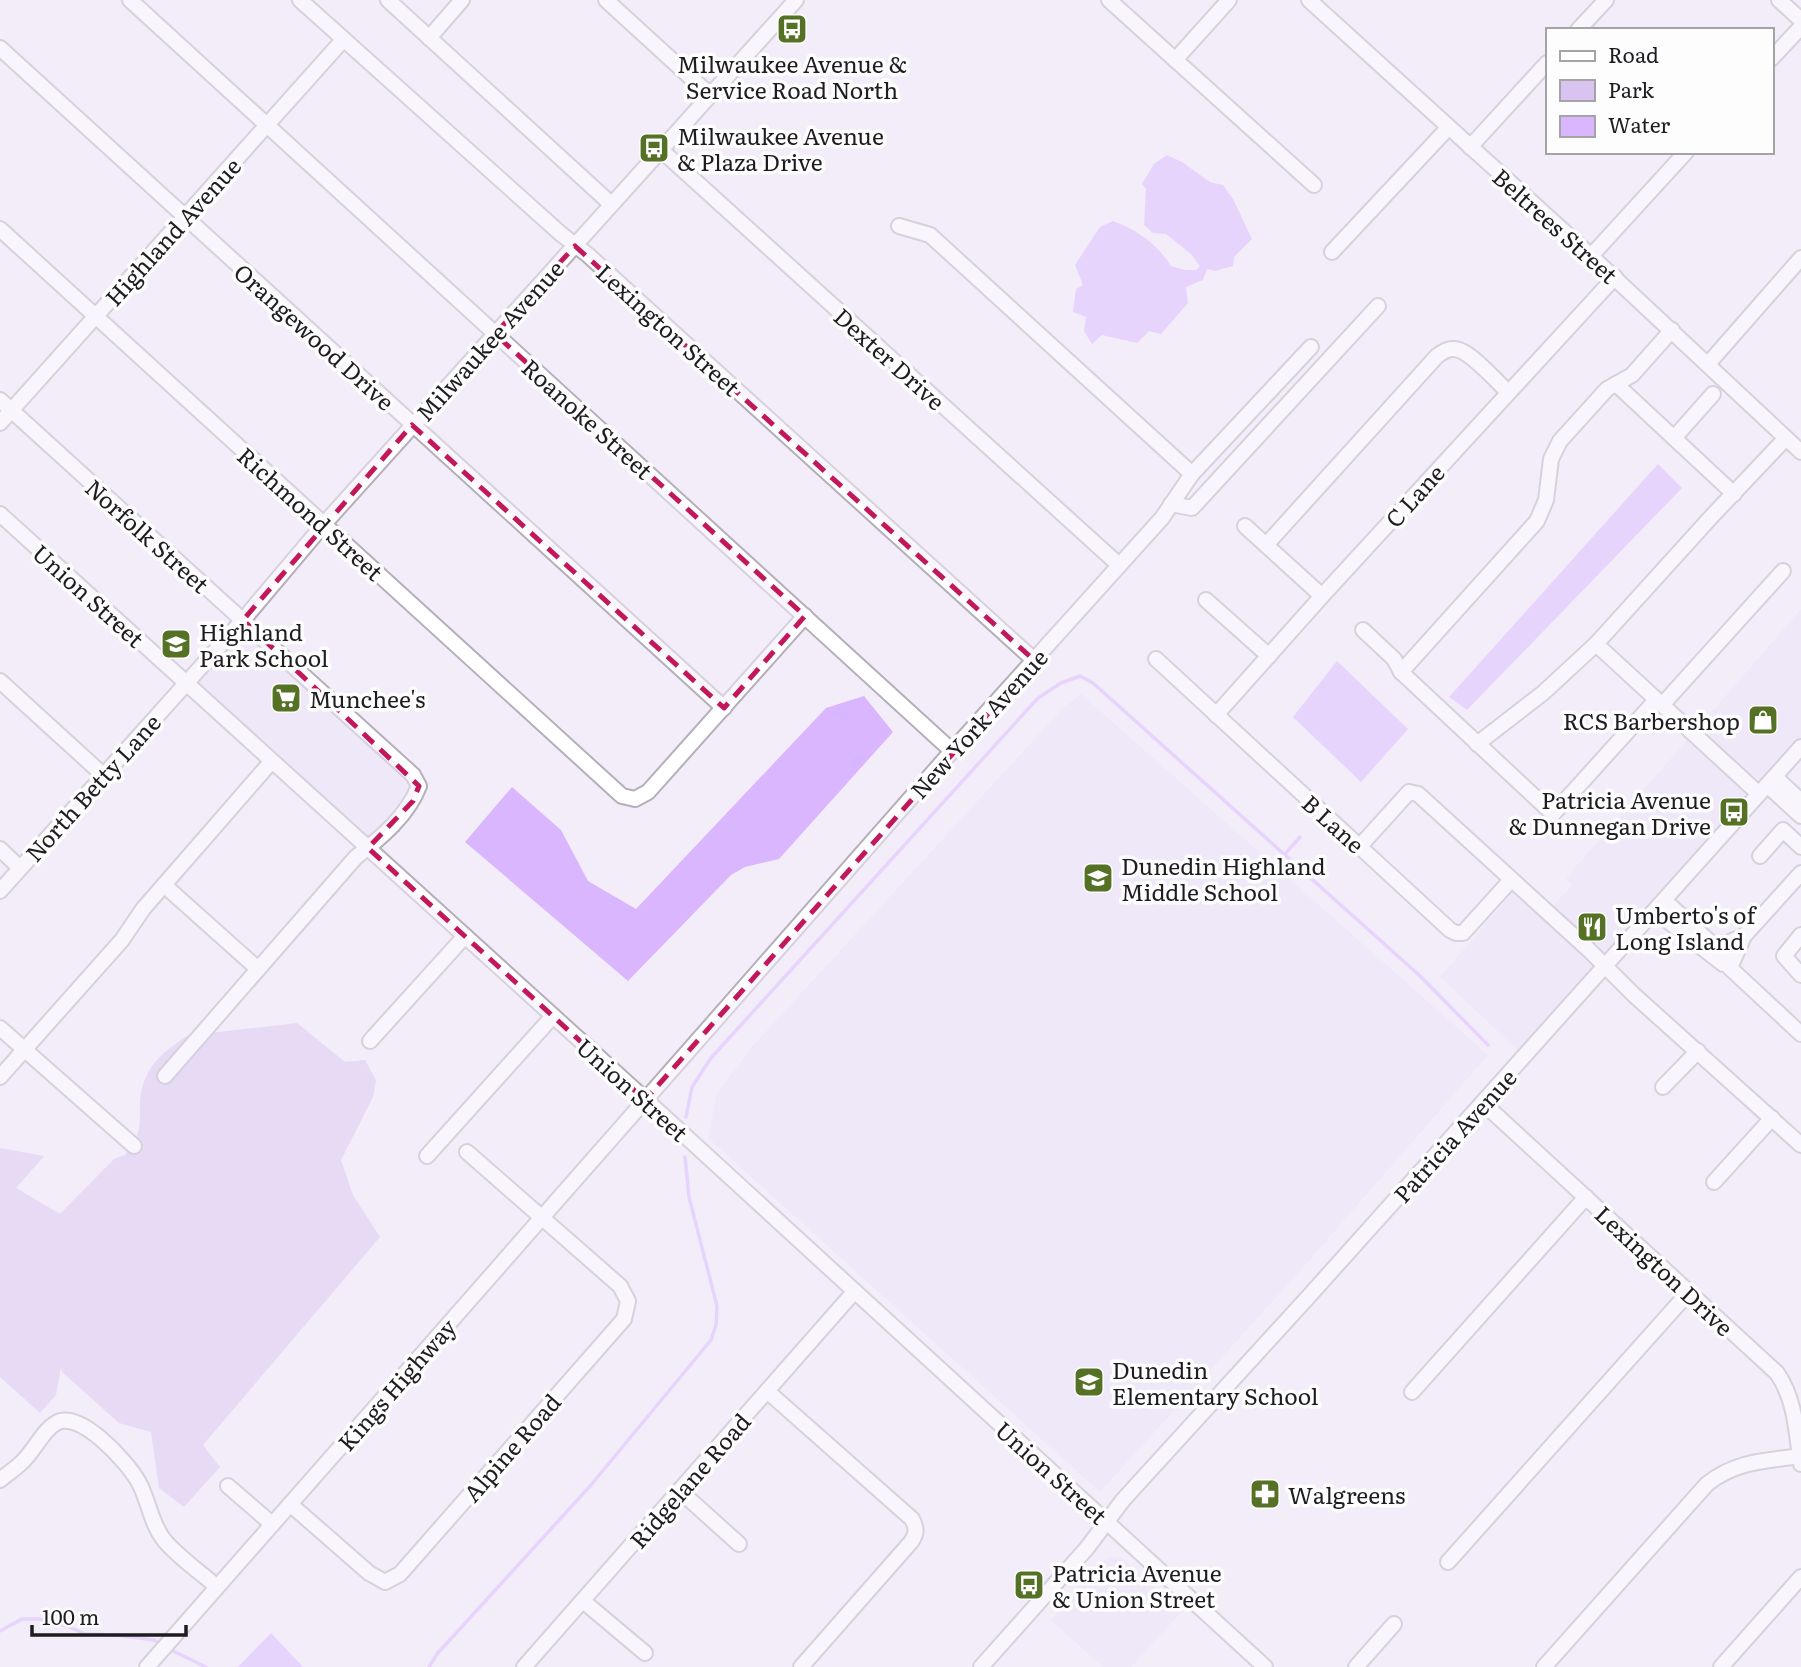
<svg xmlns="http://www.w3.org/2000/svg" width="1801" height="1667" font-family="Literata,serif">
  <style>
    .built { fill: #ebe2f6 }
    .green { fill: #d9c3f0 }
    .water { fill: #dab6fe }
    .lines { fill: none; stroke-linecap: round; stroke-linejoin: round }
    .stream { stroke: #dab6fe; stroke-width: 3.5 }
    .minor-casing { stroke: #b5afbc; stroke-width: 18 }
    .minor { stroke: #fff; stroke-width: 14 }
    .marked { fill: none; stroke: #c2185b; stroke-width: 5; stroke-dasharray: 14 9; stroke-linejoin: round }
    .labels { text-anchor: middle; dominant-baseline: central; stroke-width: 7; stroke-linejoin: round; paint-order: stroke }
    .poi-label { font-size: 23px; fill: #1e1c21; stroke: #fdfdfd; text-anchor: start }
    .street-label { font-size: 23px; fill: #1e1c21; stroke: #fdfdfd }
  </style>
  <rect width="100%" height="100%" fill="#f3edfa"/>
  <g class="built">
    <polygon points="1801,609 1801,739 1759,786 1697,729"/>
    <polygon points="243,628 408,779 413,787 409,799 368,840 193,682"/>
    <polygon points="1081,694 1488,1055 1299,1272 1100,1492 708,1138 717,1093 752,1047 1062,709"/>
    <polygon points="1689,738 1751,795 1605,959 1551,908 1573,885 1566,878"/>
    <polygon points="1513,892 1597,968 1521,1053 1440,977"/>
    <polygon points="1112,1557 1122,1558 1181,1612 1131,1667 1103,1667 1051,1620 1104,1560"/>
  </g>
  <path class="green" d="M297,1023l48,39 20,-2 11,20 -3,17 -32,63 12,35 27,42 -177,208 17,22 -36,40 -25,-19 -8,-56 -32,-9 -57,-51 -1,-5 -5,28 -16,18 -40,-36v-229l44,8 -28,32 44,26 54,-55 11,-4 3,-6 6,5 7,-9 -6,-6c6,-10 5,-22 5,-33 0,-24 11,-44 30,-58 8,-5 15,-13 24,-14l-37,43 7,7 45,-51z"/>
  <g class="water">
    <path d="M1167,155l15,7 28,20 13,3 10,14 19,40 -18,18 -1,9 -18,5 -8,-2 -4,11 -17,7 2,16 -27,31 -12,-3 -12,12 -35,-8 -10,9 -8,-13 2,-14 -13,-5 3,-23 7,-4 -8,-20 25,-38 13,-6c25,9 44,23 58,45l14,4h11l4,-4 -9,-12 -25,-20 -13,-1 -9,-8 2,-36 -4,-5 12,-20z"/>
    <polygon points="1658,464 1682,488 1467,710 1449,697"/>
    <polygon points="1337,661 1408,729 1361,782 1293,717"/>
    <polygon points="864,696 893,732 779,859 745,867 731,875 628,981 465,842 512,787 561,830 588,881 636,909 826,708"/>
    <polygon points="271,1633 303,1667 238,1667"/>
  </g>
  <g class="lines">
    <g class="stream">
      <polyline points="1285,854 1300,837"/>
      <polyline points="686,1117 692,1087 711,1058 1038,698 1061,683 1080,676 1093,683 1419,975 1488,1045"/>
      <polyline points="0,1631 22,1619 39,1619 67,1626 85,1634 116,1635 154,1640 160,1644"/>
      <polyline points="167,1648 206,1667"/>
      <polyline points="429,1667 437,1654 591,1485 711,1340 716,1325 717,1306 689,1197 685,1157"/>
    </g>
    <g class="minor-casing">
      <g id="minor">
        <polyline points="130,0 952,751"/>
        <polyline points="300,0 561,234 588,255 1035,661"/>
        <polyline points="388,0 611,204"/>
        <polyline points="606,0 710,95"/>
        <polyline points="1109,0 1314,185"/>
        <polyline points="1309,0 1591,256 1801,452"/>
        <polyline points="1779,0 1801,20"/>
        <polyline points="1578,30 1606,0"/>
        <polyline points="429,38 462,0"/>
        <polyline points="0,48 724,708"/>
        <polyline points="1771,59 1801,27"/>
        <polyline points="1175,60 1229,0"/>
        <polyline points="1470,147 1547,63"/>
        <polyline points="661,150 1119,565"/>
        <polyline points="899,226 930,235 1192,474"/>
        <polyline points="0,229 622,796 635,799 648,792 805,616"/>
        <polyline points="1332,252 1449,127"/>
        <polyline points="1591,256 1686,152"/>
        <polyline points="1708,364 1801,258"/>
        <polyline points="1616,384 1734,494"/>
        <path d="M0,400l413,375 6,11c-11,29 -38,52 -63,71l-191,219"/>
        <polyline points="0,423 343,40"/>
        <polyline points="1674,438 1713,394"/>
        <polyline points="1171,504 1192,508 1378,306"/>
        <polyline points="0,514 658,1111 1265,1667"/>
        <polyline points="1245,526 1322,596"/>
        <path d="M1266,545l171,-189c7,-5 13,-9 22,-6 15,5 37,31 49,42"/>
        <polyline points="1206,600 1269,656"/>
        <polyline points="1363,630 1394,659 1401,672 1553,814 1656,700"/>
        <polyline points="1596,644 1759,794"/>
        <polyline points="1156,659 1450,930 1456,933 1463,933 1511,880"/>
        <polyline points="1401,672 1537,521 1546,500 1551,459 1560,441 1607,389 1632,375 1672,330"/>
        <polyline points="0,681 102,774"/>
        <polyline points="1662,705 1783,571"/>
        <polyline points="1216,715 1322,596 1615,277"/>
        <polyline points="1477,744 1543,693 1596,644 1712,516 1786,438"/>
        <polyline points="1775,777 1801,801"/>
        <polyline points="1767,785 1801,816"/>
        <polyline points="1360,846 1409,792 1418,794 1589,950 1634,995 1801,1145"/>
        <polyline points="0,849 20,868"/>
        <polyline points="1760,856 1783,830 1801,847"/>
        <polyline points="164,885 258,969"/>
        <polyline points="0,891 243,620 324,524 796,0"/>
        <polyline points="1665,901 1713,945 1730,968 1801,1034"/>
        <polyline points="1655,911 1723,964"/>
        <polyline points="1801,935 1784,956 1801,975"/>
        <polyline points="1713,945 1727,943 1744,936"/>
        <polyline points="1730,968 1744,936 1801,873"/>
        <polyline points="0,1028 134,1146"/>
        <polyline points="370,1041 465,936"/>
        <polyline points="0,1077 122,940 143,909 271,762"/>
        <polyline points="1663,1087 1698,1051"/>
        <path d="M1483,1103l294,270c19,28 19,59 24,91"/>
        <polyline points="427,1156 553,1016"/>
        <polyline points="1714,1182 1772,1118"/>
        <path d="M767,1391l145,128c5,10 5,14 -1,23l-110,125"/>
        <polyline points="1412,1392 1586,1197"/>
        <path d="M0,1480c7,-6 15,-11 21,-17 13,-11 21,-32 35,-40 24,-14 71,39 82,58 11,19 12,41 26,59 14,17 36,32 52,46"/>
        <polyline points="228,1486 272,1524"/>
        <polyline points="680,1491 739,1544"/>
        <polyline points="290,1504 369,1573 385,1582 400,1574 624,1319 628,1301 620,1286 467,1152"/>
        <polyline points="1448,1562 1689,1292"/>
        <polyline points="583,1601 645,1653"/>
        <polyline points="147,1667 952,751 1162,518 1192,474 1311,347"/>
        <polyline points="524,1667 854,1292"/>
        <polyline points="981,1667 1087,1548 1123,1500 1310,1295 1801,747"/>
        <polyline points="1356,1667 1394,1624"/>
        <path d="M1544,1667l163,-183c29,-23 58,-23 93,-28"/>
        <polyline points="1721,1667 1801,1577"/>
      </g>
    </g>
    <use href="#minor" class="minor"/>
  </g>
  <path d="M0 0H1801V1667H0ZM575,246l460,415 -390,439 -277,-252 45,-47 6,-15 -176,-166 169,-195 312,283 81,-92 -310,-282z" fill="#f3edfa" fill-opacity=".55" fill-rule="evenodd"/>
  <path class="marked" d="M575,246l460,415 -390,439 -277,-252 45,-47 6,-15 -176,-166 169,-195 312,283 81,-92 -310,-282z"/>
  <defs>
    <g id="bus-square" transform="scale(1.575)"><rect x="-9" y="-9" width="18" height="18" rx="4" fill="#557125" stroke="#fdfdfd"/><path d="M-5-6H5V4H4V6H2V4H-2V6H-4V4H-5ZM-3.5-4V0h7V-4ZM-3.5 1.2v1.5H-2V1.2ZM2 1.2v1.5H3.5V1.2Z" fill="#fff"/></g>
    <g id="school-square" transform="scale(1.575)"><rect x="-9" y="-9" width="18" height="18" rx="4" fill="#557125" stroke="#fdfdfd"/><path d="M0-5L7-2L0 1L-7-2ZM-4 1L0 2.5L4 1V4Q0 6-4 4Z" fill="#fff"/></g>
    <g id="supermarket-square" transform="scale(1.575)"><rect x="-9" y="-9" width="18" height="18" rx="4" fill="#557125" stroke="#fdfdfd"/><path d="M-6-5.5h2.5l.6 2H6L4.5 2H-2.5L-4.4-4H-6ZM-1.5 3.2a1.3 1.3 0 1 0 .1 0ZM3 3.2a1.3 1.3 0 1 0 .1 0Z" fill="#fff"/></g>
    <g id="shop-square" transform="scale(1.575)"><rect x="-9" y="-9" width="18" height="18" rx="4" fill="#557125" stroke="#fdfdfd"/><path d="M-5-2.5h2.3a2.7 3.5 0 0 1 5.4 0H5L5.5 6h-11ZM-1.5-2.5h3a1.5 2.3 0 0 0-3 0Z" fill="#fff"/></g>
    <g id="restaurant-square" transform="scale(1.575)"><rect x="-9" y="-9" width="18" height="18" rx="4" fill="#557125" stroke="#fdfdfd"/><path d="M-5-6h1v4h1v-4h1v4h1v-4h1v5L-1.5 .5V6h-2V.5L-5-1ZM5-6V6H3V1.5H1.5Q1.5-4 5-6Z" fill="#fff"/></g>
    <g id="pharmacy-square" transform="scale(1.575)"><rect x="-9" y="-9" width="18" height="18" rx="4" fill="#557125" stroke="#fdfdfd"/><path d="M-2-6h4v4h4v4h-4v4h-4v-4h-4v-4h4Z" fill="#fff"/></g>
  </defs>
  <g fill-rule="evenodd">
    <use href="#bus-square" x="792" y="29"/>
    <use href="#bus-square" x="654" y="148"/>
    <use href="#school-square" x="176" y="644"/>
    <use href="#supermarket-square" x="286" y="698"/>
    <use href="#shop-square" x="1763" y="720"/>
    <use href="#bus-square" x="1734" y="812"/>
    <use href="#school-square" x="1098" y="878"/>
    <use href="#restaurant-square" x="1592" y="927"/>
    <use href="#school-square" x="1089" y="1382"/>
    <use href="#pharmacy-square" x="1265" y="1494"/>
    <use href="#bus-square" x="1029" y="1585"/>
  </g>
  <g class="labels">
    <g class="poi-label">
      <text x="792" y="63" text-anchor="middle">Milwaukee Avenue &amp;<tspan x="792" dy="26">Service Road North</tspan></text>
      <text x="677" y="135">Milwaukee Avenue<tspan x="677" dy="26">&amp; Plaza Drive</tspan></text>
      <text x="199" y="631">Highland<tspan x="199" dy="26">Park School</tspan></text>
      <text x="309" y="698">Munchee's</text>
      <text x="1740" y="720" text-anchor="end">RCS Barbershop</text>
      <text x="1711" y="799" text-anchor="end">Patricia Avenue<tspan x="1711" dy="26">&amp; Dunnegan Drive</tspan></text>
      <text x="1121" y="865">Dunedin Highland<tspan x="1121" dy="26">Middle School</tspan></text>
      <text x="1615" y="914">Umberto's of<tspan x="1615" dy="26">Long Island</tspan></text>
      <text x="1112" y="1369">Dunedin<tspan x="1112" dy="26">Elementary School</tspan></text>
      <text x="1288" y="1494">Walgreens</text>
      <text x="1052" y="1572">Patricia Avenue<tspan x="1052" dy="26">&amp; Union Street</tspan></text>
    </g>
    <g class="street-label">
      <text transform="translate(1556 225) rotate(42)">Beltrees Street</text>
      <text transform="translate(172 231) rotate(-48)">Highland Avenue</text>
      <text transform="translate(669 329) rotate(42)">Lexington Street</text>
      <text transform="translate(315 336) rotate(42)">Orangewood Drive</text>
      <text transform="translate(489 340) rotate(-48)">Milwaukee Avenue</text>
      <text transform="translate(890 358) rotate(42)">Dexter Drive</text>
      <text transform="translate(588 418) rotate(42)">Roanoke Street</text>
      <text transform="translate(1414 495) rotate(-48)">C Lane</text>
      <text transform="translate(311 513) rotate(42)">Richmond Street</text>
      <text transform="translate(148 535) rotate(42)">Norfolk Street</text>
      <text transform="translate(89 595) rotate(42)">Union Street</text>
      <text transform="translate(978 723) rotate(-48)">New York Avenue</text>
      <text transform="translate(92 787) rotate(-48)">North Betty Lane</text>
      <text transform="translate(1334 823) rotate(42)">B Lane</text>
      <text transform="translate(633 1089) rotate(42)">Union Street</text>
      <text transform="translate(1454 1135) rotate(-48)">Patricia Avenue</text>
      <text transform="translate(1665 1270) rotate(43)">Lexington Drive</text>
      <text transform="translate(396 1384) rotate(-49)">Kings Highway</text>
      <text transform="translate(511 1447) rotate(-49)">Alpine Road</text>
      <text transform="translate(1052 1472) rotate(42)">Union Street</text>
      <text transform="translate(689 1480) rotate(-49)">Ridgelane Road</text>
    </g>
  </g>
  <rect x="1546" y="28" width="228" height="126" fill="#fdfdfd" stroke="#a4a3a5" stroke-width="2"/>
  <rect x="1560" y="51" width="35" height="10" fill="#ffffff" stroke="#a4a3a5" stroke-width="2"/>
  <text x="1608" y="63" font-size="21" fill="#1e1c21">Road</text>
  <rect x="1560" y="80" width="35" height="21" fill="#d9c3f0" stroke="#a4a3a5" stroke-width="2"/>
  <text x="1608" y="98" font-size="21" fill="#1e1c21">Park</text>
  <rect x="1560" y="116" width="35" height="21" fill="#dab6fe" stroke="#a4a3a5" stroke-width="2"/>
  <text x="1608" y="133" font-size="21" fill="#1e1c21">Water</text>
  <path d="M32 1625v10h154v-10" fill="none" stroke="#1e1c21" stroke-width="3.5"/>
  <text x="42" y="1625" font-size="21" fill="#1e1c21" stroke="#fdfdfd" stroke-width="5" paint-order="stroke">100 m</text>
</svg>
